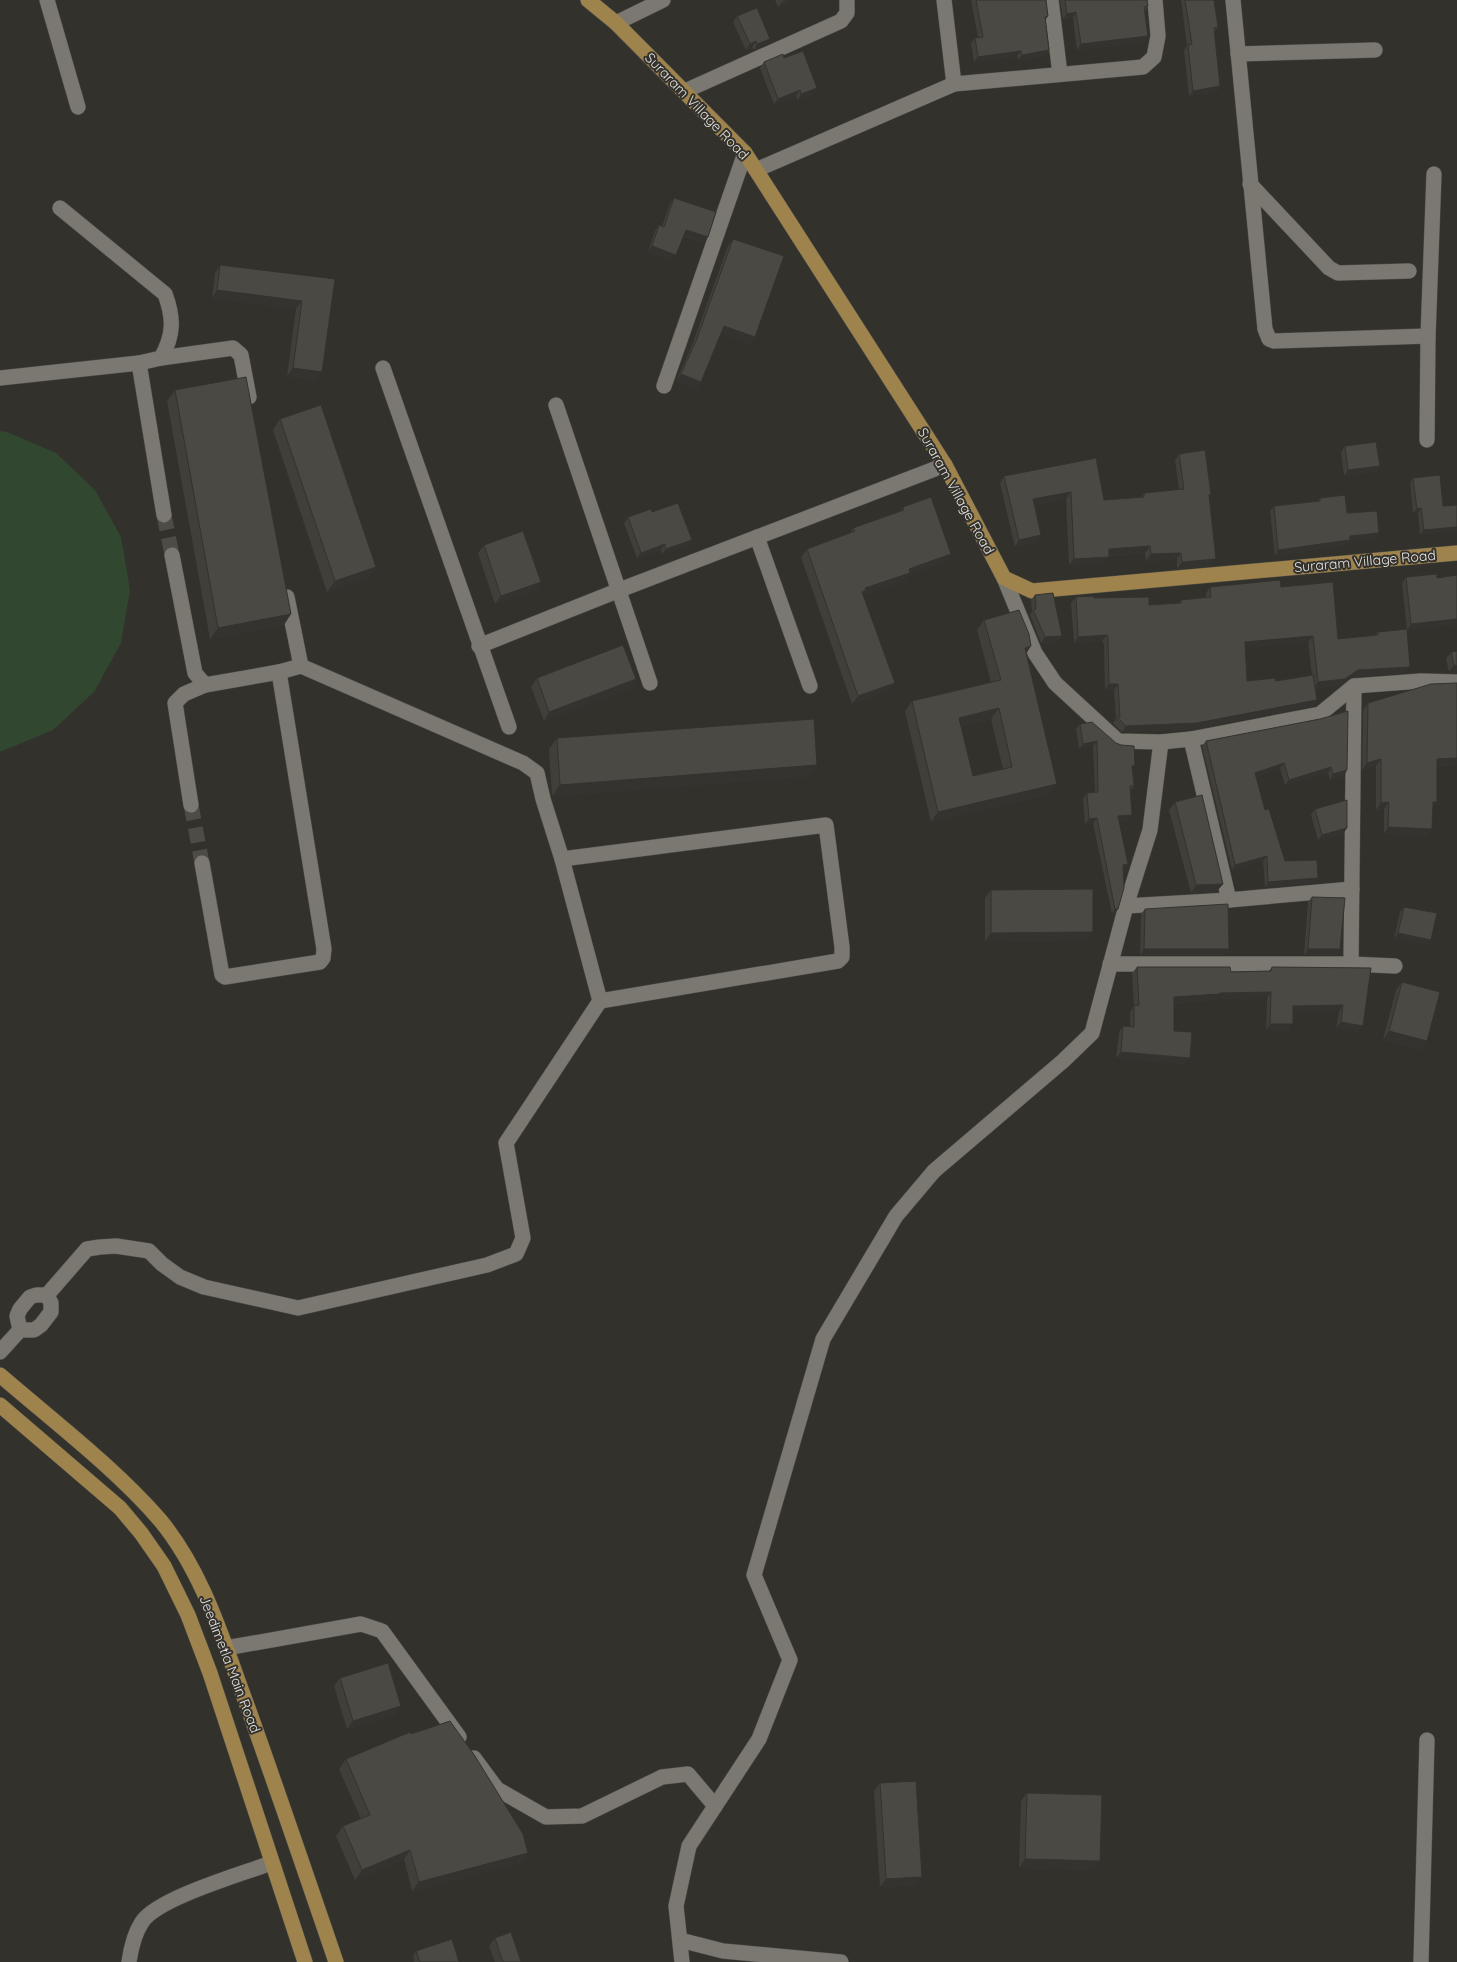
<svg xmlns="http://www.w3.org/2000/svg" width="1457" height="1962" font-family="Quicksand,sans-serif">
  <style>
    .green { fill: #31472f }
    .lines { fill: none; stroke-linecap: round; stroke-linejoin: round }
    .minor-tunnel { stroke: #4e4c47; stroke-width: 15; stroke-dasharray: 15 8; stroke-linecap: butt }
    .minor-casing { stroke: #4f4e49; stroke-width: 16 }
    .major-casing { stroke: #4f4e49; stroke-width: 16 }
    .minor { stroke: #7b7872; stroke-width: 15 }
    .major { stroke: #9e834d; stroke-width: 15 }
    .wall { fill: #403f3a; fill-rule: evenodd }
    .shaded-wall { fill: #34332f }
    .building { fill: #4b4943; stroke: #34332f; fill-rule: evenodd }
    .labels { text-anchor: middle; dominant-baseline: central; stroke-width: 4; stroke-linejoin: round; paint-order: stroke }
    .street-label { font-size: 14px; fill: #e4e3e0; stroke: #33312c }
  </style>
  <rect width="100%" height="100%" fill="#33312c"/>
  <polygon class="green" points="0,431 7,432 56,453 95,490 121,537 130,590 121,643 94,692 53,730 0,752"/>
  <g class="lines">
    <g class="minor-tunnel">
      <polyline points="164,515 172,555"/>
      <polyline points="191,805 202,863"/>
    </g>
    <g class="minor-casing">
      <g id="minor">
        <polyline points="47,0 78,107"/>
        <polyline points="944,0 954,84"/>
        <polyline points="1051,0 1060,74"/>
        <polyline points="1233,0 1265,329 1269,339 1274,341 1428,336"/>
        <polyline points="616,23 663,0"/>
        <polyline points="1238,54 1375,50"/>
        <polyline points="685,91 841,21 847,13 847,0"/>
        <polyline points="756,170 954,84 1143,67 1154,57 1158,36 1155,0"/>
        <polyline points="1250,184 1329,268 1338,273 1409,271"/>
        <path d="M60,208l105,86c9,24 9,41 -4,64"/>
        <polyline points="383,368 509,727"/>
        <polyline points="0,378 139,363"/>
        <polyline points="664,386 745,153"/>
        <polyline points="556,405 650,683"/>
        <polyline points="1427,440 1428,336 1434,174"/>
        <polyline points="164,515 139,363 161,358 233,348 241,355 249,397"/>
        <polyline points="757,537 810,686"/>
        <polyline points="172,555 195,673 205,685 279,672 301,666 523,763 537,773 543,799 562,859 826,825 842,947 842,957 838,961 600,1001"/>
        <polyline points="1004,578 1035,653 1055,683 1118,741 1161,742 1191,739 1320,714 1354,686 1421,681 1457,682"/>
        <polyline points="287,597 301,666"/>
        <polyline points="479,646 617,591 945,465"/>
        <polyline points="1191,739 1229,900"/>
        <polyline points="191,805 175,703 184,694 205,685"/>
        <polyline points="202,863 222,975 225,977 320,962 323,958 324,949 279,672"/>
        <polyline points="1126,906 1229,900 1352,889"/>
        <polyline points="1110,964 1351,964 1354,686"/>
        <polyline points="1351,964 1395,966"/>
        <polyline points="47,1295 87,1249 100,1247 116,1246 149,1251 162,1264 180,1277 204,1287 298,1308 487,1265 516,1254 523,1238 506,1143 600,1001 562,859"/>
        <polyline points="20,1330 17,1316 20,1309 30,1297 36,1295 47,1295"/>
        <polyline points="0,1352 20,1330 34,1330 41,1325 51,1312 51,1303 47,1295"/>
        <polyline points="226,1648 361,1624 382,1631 459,1737"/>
        <polyline points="474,1758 497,1789 546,1817 582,1816 662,1777 688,1774 715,1806"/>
        <polyline points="680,1940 723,1951 841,1962"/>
        <path d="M129,1962c2,-14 5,-28 13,-40 16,-24 100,-48 129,-59"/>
        <polyline points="682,1962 676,1906 689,1846 759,1739 790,1660 754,1575 823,1339 896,1216 934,1171 1063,1061 1092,1033 1126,906 1150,830 1161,742"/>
        <polyline points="1421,1962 1427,1740"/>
      </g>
    </g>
    <g class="major-casing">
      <g id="major">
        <polyline points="588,0 616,23 745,153 945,465 1004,578 1032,591 1457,553"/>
        <path d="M0,1375c52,45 115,93 160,145 44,53 64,124 88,188 30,84 59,169 88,254"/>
        <polyline points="0,1405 120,1508 141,1533 164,1566 188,1615 210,1673 305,1962"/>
      </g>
    </g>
    <use href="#minor" class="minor"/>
    <use href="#major" class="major"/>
  </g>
  <g class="wall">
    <polygon points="775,0 794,0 778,7"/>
    <polygon points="971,0 1046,0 1048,16 1045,21 1049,50 1046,56 1018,60 1017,56 974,62 971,43 975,38 978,37"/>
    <polygon points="1060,0 1147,0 1148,6 1145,11 1145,42 1077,50 1073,18 1063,19"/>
    <polygon points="1181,0 1214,0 1218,27 1214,32 1220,86 1217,92 1189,96 1184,50 1187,46"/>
    <polygon points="737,16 770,39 766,44 754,50 752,47 746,50 733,22"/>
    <polygon points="784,58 817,88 813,94 798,100 796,96 774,104 760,68 764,62"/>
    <polygon points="674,198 704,243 683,236 672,260 648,252 655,231 659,225 662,226 670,204"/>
    <polygon points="733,239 755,337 750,344 721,333 701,382 696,389 676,381 691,348 728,246"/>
    <polygon points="220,265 335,279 316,380 287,376 296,309 212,298 215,273"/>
    <polygon points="175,390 284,625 210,639 167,401"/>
    <polygon points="280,419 376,567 368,578 327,592 273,430"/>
    <polygon points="1345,446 1380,466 1376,472 1344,476 1341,452"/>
    <polygon points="1179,454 1209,497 1211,566 1177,569 1177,559 1146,561 1145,553 1109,556 1105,563 1069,565 1066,499 1035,505 1041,535 1037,542 1015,547 1000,483 1004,476 1104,500 1141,497 1144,493 1179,489 1175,460"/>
    <polygon points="1413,478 1443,506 1420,535 1418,513 1413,513 1410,482"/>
    <polygon points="1320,498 1347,513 1375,538 1350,541 1346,545 1275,556 1270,511 1274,506 1317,502"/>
    <polygon points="903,507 951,554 946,561 908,575 905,581 863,595 889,691 852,704 801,557 807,549 850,533 853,528 900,511"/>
    <polygon points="652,512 688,545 662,554 661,550 637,558 624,523 628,517"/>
    <polygon points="484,545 541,582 535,590 495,604 478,553"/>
    <polygon points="1457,575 1457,624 1407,630 1402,583 1406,577 1437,578"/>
    <path d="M1210,587h71l57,52 37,-4 3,-3 27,41 -52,4 -12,8 -26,3 2,12 -4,6 -120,23 -71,3 -9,-9 3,-4 -2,-29h-9l-1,-46 -2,-3 -28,2 -3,-40 5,-6 18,1 55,7 30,-2 2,-3 25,-2v-5zM1308,642l4,33 -36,6h-29l-2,-34z"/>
    <polygon points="1035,595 1058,642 1041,643 1030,615 1032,612 1031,600"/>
    <path d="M984,620l42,33 24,141 -119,28 -26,-111 7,-10 79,-19 -14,-52zM991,719l12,50 -30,7 -12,-50z"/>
    <polygon points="1451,652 1457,673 1449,672 1446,659"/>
    <polygon points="537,678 636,679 630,688 544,721 531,687"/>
    <polygon points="1457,683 1457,765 1437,766 1433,808 1427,836 1384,834 1384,809 1376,810 1376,766 1362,770 1363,710 1368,703"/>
    <polygon points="1320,719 1344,776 1330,780 1328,773 1285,785 1280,768 1256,777 1265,810 1285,861 1318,878 1314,883 1265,887 1263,861 1232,870 1202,746 1206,741"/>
    <polygon points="1080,724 1132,769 1134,786 1130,791 1129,820 1119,821 1124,869 1123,869 1118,909 1114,914 1112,914 1093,823 1085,824 1083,798 1087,793 1095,792 1093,746 1079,749 1076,729"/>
    <polygon points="557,738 810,776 552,796 549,749"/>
    <polygon points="1175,802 1223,884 1217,891 1191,893 1169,810"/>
    <polygon points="1315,809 1343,834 1318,840 1311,815"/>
    <polygon points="991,890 1093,932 1087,940 985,941 985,898"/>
    <polygon points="1312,897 1340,949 1337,955 1304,955 1308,902"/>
    <polygon points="1404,907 1428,945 1394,939 1400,912"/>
    <polygon points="1145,909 1229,949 1225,955 1140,955 1141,914"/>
    <polygon points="1137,967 1231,972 1269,971 1272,967 1371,968 1363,1026 1359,1032 1336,1028 1339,1012 1293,1012 1289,1031 1266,1030 1267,998 1217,999 1216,1000 1174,1003 1174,1031 1186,1064 1116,1058 1119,1032 1123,1026 1130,1027 1130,1012 1134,1006 1132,973"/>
    <polygon points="1402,982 1422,1050 1383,1040 1396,990"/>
    <polygon points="340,1678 395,1715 347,1729 334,1686"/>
    <polygon points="411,1734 528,1853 521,1863 412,1891 404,1859 355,1880 336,1836 343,1826 361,1819 339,1769 346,1759"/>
    <polygon points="880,1783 916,1885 880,1887 874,1791"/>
    <polygon points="1027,1793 1100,1861 1094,1870 1019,1868 1021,1801"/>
    <polygon points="495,1938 521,1962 495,1962 489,1946"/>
    <polygon points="416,1951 459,1962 414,1962 413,1956"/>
  </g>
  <g class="shaded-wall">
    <polygon points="786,0 794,0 778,7 782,2"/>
    <polygon points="1076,12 1073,18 1063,19 1067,14"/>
    <polygon points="1148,36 1145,42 1077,50 1081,44"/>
    <polygon points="770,39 766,44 754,50 757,44"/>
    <polygon points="756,41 752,47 746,50 750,44"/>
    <polygon points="1049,50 1046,56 1018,60 1022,55"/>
    <polygon points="1021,51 1017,56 974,62 978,57"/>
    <polygon points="1220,86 1217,92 1189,96 1193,91"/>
    <polygon points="817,88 813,94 798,100 801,94"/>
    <polygon points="800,90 796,96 774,104 778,99"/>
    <polygon points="686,230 708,237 704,243 682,235"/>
    <polygon points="652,246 676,255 672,260 648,252"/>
    <polygon points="217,290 302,301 296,309 212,298"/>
    <polygon points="724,326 755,337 750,344 719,333"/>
    <polygon points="293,368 322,372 316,380 287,376"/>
    <polygon points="681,374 701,382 696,389 676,381"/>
    <polygon points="1380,466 1376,472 1344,476 1348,470"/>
    <polygon points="1071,492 1066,499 1029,506 1033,499"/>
    <polygon points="1421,508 1418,513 1413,513 1417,509"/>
    <polygon points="1457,527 1457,532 1420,535 1424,530"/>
    <polygon points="1379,533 1375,538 1350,541 1346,545 1275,556 1278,550 1350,536"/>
    <polygon points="1041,535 1037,542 1015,547 1019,540"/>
    <polygon points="692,540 688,545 662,554 666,549"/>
    <polygon points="665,544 661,550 637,558 641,553"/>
    <polygon points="1150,546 1145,553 1104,556 1109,549"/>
    <polygon points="1181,553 1177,559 1146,561 1151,554"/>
    <polygon points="951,554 946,561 908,575 905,581 863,595 862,592 865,588 909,569"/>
    <polygon points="1109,557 1105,563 1069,565 1074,559"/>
    <polygon points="1216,559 1211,566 1177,569 1182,562"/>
    <polygon points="376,567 368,578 327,592 335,581"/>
    <polygon points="541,582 535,590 495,604 501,596"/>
    <polygon points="291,614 284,625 210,639 218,628"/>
    <polygon points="1457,619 1457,624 1407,630 1411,624"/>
    <polygon points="1107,635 1102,641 1074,643 1078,637"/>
    <polygon points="1062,636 1058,642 1041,643 1045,637"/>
    <polygon points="1313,636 1308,642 1240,648 1245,642"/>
    <polygon points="1031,646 1024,657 1025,648"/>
    <polygon points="1454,665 1457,666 1457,673 1449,672"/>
    <polygon points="1410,667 1405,673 1353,677 1341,685 1314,688 1318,682 1358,670"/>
    <polygon points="636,679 630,688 544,721 549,712"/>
    <polygon points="895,683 889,691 852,704 858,696"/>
    <polygon points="1109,684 1118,684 1114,690 1105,690"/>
    <polygon points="1317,700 1313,706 1193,729 1122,732 1126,726"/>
    <polygon points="999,708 991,719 952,728 959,718"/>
    <polygon points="1097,741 1093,746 1079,749 1083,744"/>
    <polygon points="1457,758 1457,765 1432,766 1437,759"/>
    <polygon points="1381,759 1376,766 1362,770 1367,763"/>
    <polygon points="1284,763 1280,768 1251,779 1255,773"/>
    <polygon points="817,765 810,776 552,796 560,785"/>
    <polygon points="1331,767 1328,773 1285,785 1289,780"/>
    <polygon points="1347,770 1344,776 1330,780 1333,774"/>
    <polygon points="1057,784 1050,794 931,822 938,812"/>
    <polygon points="1389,802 1384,809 1376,810 1381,803"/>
    <polygon points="1433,802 1437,802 1432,809"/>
    <polygon points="1132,815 1129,820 1114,821 1118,816"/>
    <polygon points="1097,818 1093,823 1085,824 1089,819"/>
    <polygon points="1388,827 1432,829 1427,836 1384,834"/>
    <polygon points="1347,828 1343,834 1318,840 1322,835"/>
    <polygon points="1267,856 1263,861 1232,870 1235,865"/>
    <polygon points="1128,864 1124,869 1119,870 1123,865"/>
    <polygon points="1318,878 1314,883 1265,887 1268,882"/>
    <polygon points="1223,884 1217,891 1191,893 1196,885"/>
    <polygon points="1115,909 1118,909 1114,914 1112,914"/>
    <polygon points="1093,932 1087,940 985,941 991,933"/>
    <polygon points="1398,933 1431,940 1428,945 1394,939"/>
    <polygon points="1144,949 1229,949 1225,955 1140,955"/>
    <polygon points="1308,949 1340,949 1337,955 1304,955"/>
    <polygon points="1271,992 1267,998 1217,999 1216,1000 1169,1003 1174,997 1220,993"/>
    <polygon points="1343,1005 1339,1012 1289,1012 1293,1006"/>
    <polygon points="1341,1022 1363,1026 1359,1032 1336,1028"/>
    <polygon points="1270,1024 1293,1024 1289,1031 1266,1030"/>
    <polygon points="1389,1031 1427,1041 1422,1050 1383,1040"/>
    <polygon points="1121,1052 1190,1058 1186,1064 1116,1058"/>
    <polygon points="401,1706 395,1715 347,1729 353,1721"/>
    <polygon points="410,1850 404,1859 355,1880 362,1870"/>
    <polygon points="528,1853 521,1863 412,1891 419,1882"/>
    <polygon points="1025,1859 1100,1861 1094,1870 1019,1868"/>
    <polygon points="922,1877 916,1885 880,1887 886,1879"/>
  </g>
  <g class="building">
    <polygon points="976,0 1046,0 1048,16 1045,17 1049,50 1022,55 1021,51 978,57 975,38 983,37"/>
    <polygon points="1065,0 1147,0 1148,6 1144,7 1148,36 1081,44 1076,12 1067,14"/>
    <polygon points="1185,0 1214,0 1218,27 1214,28 1220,86 1193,91 1188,45 1192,44"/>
    <polygon points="757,8 770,39 757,44 756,41 750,44 737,16"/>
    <polygon points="803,51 817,88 801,94 800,90 778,99 764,62 783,54 784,58"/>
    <polygon points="674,198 716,212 708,237 686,230 676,255 652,246 659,225 664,227"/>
    <polygon points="733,239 784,256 755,337 724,326 701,382 681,374 696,341"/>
    <polygon points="220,265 335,279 322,372 293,368 302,301 217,290"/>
    <polygon points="246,377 291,614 218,628 175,390"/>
    <polygon points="321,405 376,567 335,581 280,419"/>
    <polygon points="1376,442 1380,466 1348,470 1345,446"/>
    <polygon points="1205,450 1211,494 1209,495 1216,559 1182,562 1181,553 1151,554 1150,546 1109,549 1109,557 1074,559 1071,492 1033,499 1041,535 1019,540 1004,476 1096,458 1104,500 1144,497 1144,493 1184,489 1179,454"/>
    <polygon points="1440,475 1443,506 1457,505 1457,527 1424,530 1421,508 1417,509 1413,478"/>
    <polygon points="1345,495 1347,513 1377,511 1379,533 1350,536 1350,540 1278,550 1274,506 1320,501 1320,498"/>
    <polygon points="931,497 951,554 909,569 910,573 865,588 866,590 862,592 895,683 858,696 807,549 855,531 853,528 904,510 903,507"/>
    <polygon points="678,503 692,540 666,549 665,544 641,553 628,517 651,509 652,512"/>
    <polygon points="523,531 541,582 501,596 484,545"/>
    <polygon points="1437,574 1437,578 1457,575 1457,619 1411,624 1406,577"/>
    <polygon points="1280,580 1281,587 1333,582 1338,639 1378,635 1378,632 1407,629 1410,667 1358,670 1345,679 1318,682 1313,636 1245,642 1247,681 1275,678 1276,681 1313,675 1317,700 1197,723 1126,726 1117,717 1120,717 1118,684 1109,684 1108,638 1107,635 1078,637 1076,597 1094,596 1094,598 1149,597 1149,605 1181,603 1181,600 1211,597 1210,587"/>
    <polygon points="1053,593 1062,636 1045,637 1033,610 1036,609 1035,595"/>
    <path d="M1019,610l10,24 2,12 -6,2 32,136 -119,28 -26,-111 89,-21 -17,-60zM999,708l13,59 -39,9 -14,-58z"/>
    <polygon points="623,645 636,679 549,712 537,678"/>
    <polygon points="1457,651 1457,666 1454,665 1451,652"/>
    <polygon points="1457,683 1457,758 1437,759 1437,802 1433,802 1432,829 1388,827 1389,802 1381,803 1381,759 1367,763 1368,703 1431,684"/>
    <polygon points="1348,711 1347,770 1333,774 1331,767 1289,780 1284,763 1255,773 1265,810 1269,809 1285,861 1317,860 1318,878 1268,882 1267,856 1235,865 1206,741 1320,719"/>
    <polygon points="814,719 817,765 560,785 557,738"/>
    <polygon points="1092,722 1116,743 1121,745 1134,746 1135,766 1132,766 1134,786 1130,786 1132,815 1118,816 1128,864 1123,865 1124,888 1118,909 1115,909 1097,818 1089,819 1087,793 1098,792 1097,741 1083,744 1080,724"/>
    <polygon points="1202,795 1223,884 1196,885 1175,802"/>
    <polygon points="1347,800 1347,828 1322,835 1315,809"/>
    <polygon points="1093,889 1093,932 991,933 991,890"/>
    <polygon points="1312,897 1345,898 1340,949 1308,949"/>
    <polygon points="1228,904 1229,949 1144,949 1145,909"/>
    <polygon points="1404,907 1437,913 1431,940 1398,933"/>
    <polygon points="1137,967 1230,967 1231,972 1271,971 1272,967 1371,968 1363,1026 1341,1022 1343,1005 1293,1006 1293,1024 1270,1024 1271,992 1220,993 1220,994 1174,997 1174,1031 1192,1032 1190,1058 1121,1052 1123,1026 1134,1027 1134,1006 1139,1005"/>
    <polygon points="1402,982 1440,992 1427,1041 1389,1031"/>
    <polygon points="388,1663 401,1706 353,1721 340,1678"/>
    <polygon points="450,1721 475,1756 523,1834 528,1853 419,1882 410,1850 362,1870 343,1826 370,1815 346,1759 410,1732 411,1734"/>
    <polygon points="916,1781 922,1877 886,1879 880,1783"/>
    <polygon points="1027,1793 1102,1795 1100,1861 1025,1859"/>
    <polygon points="511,1932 521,1962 503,1962 495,1938"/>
    <polygon points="452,1939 459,1962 420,1962 416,1951"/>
  </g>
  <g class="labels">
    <g class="street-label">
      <text transform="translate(697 106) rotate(46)">Suraram Village Road</text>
      <text transform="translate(956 491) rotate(61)">Suraram Village Road</text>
      <text transform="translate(1365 561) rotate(-5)">Suraram Village Road</text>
      <text transform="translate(230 1664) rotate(69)">Jeedimetla Main Road</text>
    </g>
  </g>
</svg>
